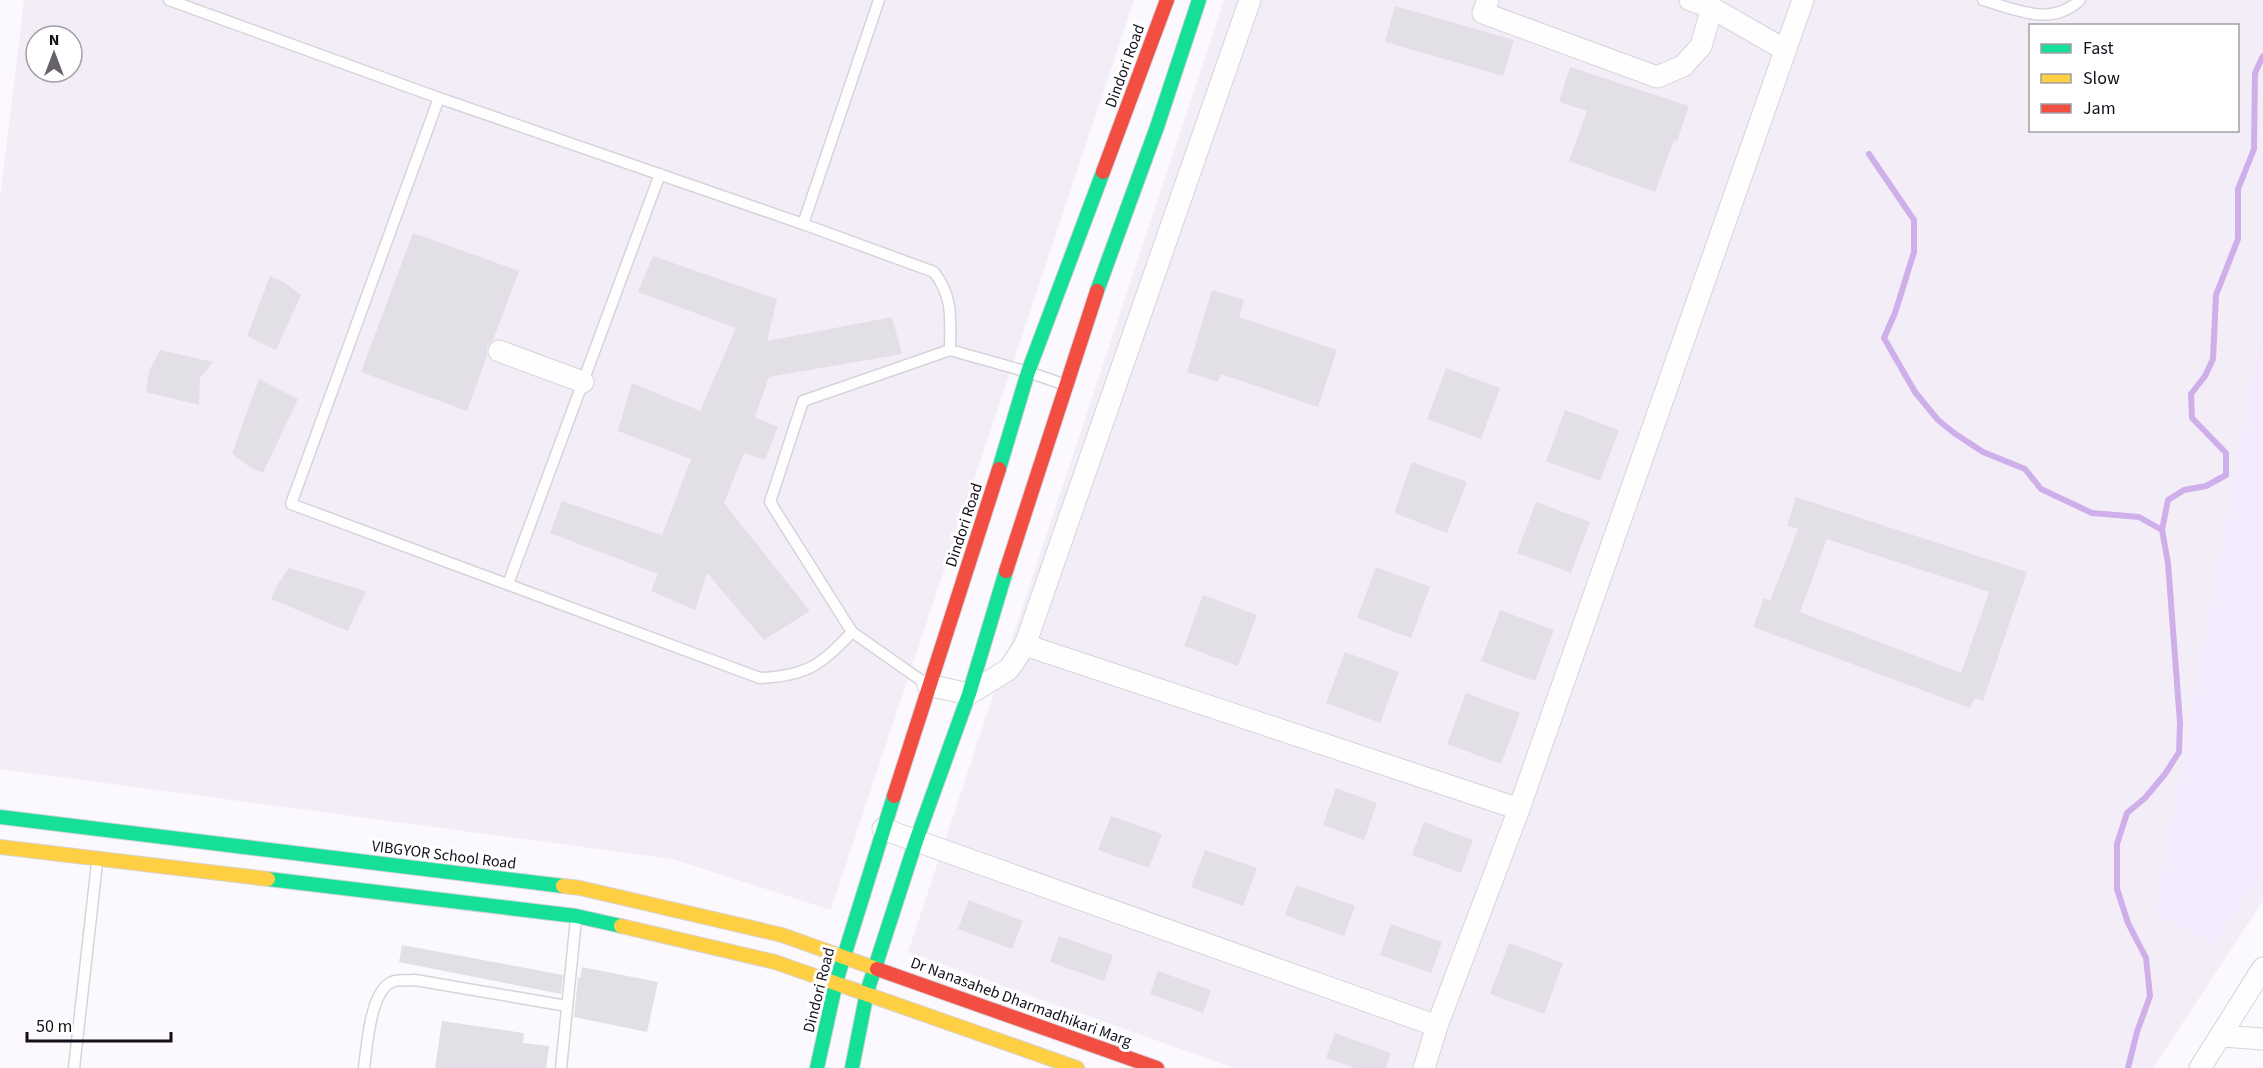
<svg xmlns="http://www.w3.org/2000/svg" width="2263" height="1068" font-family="'Source Sans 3',sans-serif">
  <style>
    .built { fill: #f3edf8; fill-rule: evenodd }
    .green { fill: #f4eafe }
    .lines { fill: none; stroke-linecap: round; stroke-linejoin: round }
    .stream { stroke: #cfafe9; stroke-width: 6 }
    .building { fill: #e3dfe7; fill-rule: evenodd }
    .lane-casing { stroke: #d7d3db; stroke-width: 13 }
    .street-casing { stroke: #d7d3db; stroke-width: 23 }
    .fast-casing { stroke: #d7d3db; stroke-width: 16 }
    .slow-casing { stroke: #d7d3db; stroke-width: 16 }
    .jam-casing { stroke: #d7d3db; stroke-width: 16 }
    .lane { stroke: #fefeff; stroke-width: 10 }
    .street { stroke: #fefeff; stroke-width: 21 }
    .fast { stroke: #16e098; stroke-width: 14 }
    .slow { stroke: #ffcf43; stroke-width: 14 }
    .jam { stroke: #f24e42; stroke-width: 14 }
    .labels { text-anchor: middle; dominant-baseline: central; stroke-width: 6; stroke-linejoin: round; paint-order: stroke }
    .street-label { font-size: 16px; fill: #150f1a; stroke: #fff }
  </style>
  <rect width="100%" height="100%" fill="#fbf9fe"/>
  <g class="built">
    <path d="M24,0h1110l-303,910 -159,-51 -672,-90v-571zM36,36h36v36h-36z"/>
    <path d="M1224,0h1039v901l-110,167h-919l-326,-116zM2030,26h208v104h-208z"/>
  </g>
  <polygon class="green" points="2263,336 2263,871 2213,945 2155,913 2252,375"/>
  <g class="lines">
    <g class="stream">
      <polyline points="1869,154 1914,220 1914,252 1895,313 1884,338 1915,392 1938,420 1954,433 1983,452 2025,469 2041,489 2092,513 2139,517 2162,530 2168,563 2180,723 2179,752 2165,774 2145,798 2127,813 2117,844 2117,889 2128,923 2146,958 2150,996 2137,1032 2128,1068"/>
      <polyline points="2162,530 2168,500 2184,490 2206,486 2226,475 2226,453 2192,418 2191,394 2205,376 2213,359 2216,295 2238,239 2238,189 2254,149 2255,73 2263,56"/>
    </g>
  </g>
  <g class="building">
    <polygon points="1395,6 1514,40 1503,76 1385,42"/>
    <polygon points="1570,67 1689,106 1677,141 1674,140 1655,192 1569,161 1587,111 1559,102"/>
    <polygon points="413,233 519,271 493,340 487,346 487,356 467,411 361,372"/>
    <polygon points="653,256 777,299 767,341 892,317 902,354 769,377 755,417 778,427 765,460 744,453 724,503 810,611 764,640 707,573 695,610 651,591 658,574 550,533 562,501 662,535 691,459 618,431 632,383 700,411 736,328 638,292"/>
    <polygon points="270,276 282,281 301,295 276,350 247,336"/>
    <polygon points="1212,290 1244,300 1239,317 1337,350 1318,407 1221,374 1218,382 1187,372"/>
    <polygon points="160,350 213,362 200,378 199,405 146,392 149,371"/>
    <polygon points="1446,368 1500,388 1481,439 1427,419"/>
    <polygon points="259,379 298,399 263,473 251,468 232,454"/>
    <polygon points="1565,410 1619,430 1600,481 1546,461"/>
    <polygon points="1412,462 1467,482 1447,533 1394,513"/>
    <path d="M1796,497l231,75 -44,129 -8,-3 -5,10 -217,-81 11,-29 6,3 28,-72 -11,-3zM1827,539l162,53 -28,81 -161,-61z"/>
    <polygon points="1536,502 1590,522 1571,573 1517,553"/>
    <polygon points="1376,567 1430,587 1411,638 1357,618"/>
    <polygon points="289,568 366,591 348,631 271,599 276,587"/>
    <polygon points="1203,595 1257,615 1238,666 1184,646"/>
    <polygon points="1500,610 1554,630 1535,681 1481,661"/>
    <polygon points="1345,652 1399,672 1380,723 1326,703"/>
    <polygon points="1466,693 1520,713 1501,764 1447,744"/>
    <polygon points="1336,788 1377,803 1364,840 1323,825"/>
    <polygon points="1111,816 1162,834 1149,868 1098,850"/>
    <polygon points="1424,822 1473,840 1461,873 1412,855"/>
    <polygon points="1205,850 1257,868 1243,906 1191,887"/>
    <polygon points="1296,885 1355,906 1344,936 1285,915"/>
    <polygon points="969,900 1023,921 1012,949 958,929"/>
    <polygon points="1391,924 1442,942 1431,973 1380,955"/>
    <polygon points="1059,936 1113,955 1104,981 1050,962"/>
    <polygon points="1509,943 1563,963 1544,1014 1490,994"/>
    <polygon points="402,945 563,975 561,994 399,962"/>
    <polygon points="582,967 658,982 647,1032 574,1017 578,977 580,978"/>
    <polygon points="1158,971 1211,990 1203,1013 1150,994"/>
    <polygon points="442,1021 524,1033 523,1043 549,1046 546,1068 435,1068"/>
    <polygon points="1335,1033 1391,1053 1386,1068 1355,1068 1326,1058"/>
  </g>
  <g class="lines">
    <g class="lane-casing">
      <g id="lane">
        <polyline points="169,0 439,98"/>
        <path d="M879,0l-76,224 131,48c20,26 16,48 16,78l78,22 35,12"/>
        <path d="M1983,0c34,10 68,27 97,0"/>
        <path d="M803,224l-364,-126 -148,406 469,174c46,-2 62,-13 92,-46"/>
        <polyline points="508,584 660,174"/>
        <polyline points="925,683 852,632 770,502 803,401 950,350"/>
        <polyline points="74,1068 97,863"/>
        <path d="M364,1068c3,-21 6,-77 28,-86 6,-3 17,-1 23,-2l152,26"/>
        <polyline points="561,1068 576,919"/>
      </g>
    </g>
    <g class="street-casing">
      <g id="street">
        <polyline points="1488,0 1483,13 1657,77 1683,66 1701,46 1712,8 1785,50"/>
        <polyline points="1690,0 1712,8"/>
        <polyline points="499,351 583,382"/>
        <polyline points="1025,645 1519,809"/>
        <polyline points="928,685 969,694 1009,669 1025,645 1250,0"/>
        <polyline points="883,829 1437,1026"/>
        <polyline points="2222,1036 2263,1039"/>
        <polyline points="1424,1068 1437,1026 1519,809 1803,0"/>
        <polyline points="2200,1068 2263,968"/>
      </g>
    </g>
    <g class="fast-casing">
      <g id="fast">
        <polyline points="1097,291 1157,127 1199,0"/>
        <polyline points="999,469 1028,372 1103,172"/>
        <polyline points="0,817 563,886"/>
        <polyline points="268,879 576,916 621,926"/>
        <polyline points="817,1068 836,982 894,796"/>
        <polyline points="852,1068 867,992 916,841 969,694 1006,571"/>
      </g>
    </g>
    <g class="slow-casing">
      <g id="slow">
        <polyline points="0,847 268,879"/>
        <polyline points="563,886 580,888 782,935 877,969"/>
        <polyline points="621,926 775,962 1077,1068"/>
      </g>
    </g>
    <g class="jam-casing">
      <g id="jam">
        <polyline points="1103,172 1167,0"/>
        <polyline points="1006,571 1097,291"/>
        <polyline points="894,796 999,469"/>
        <polyline points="877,969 1157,1068"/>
      </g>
    </g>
    <use href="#lane" class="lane"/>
    <use href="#street" class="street"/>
    <use href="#fast" class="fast"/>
    <use href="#slow" class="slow"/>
    <use href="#jam" class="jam"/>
  </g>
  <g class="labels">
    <g class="street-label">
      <text transform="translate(1125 66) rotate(-70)">Dindori Road</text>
      <text transform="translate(964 525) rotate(-72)">Dindori Road</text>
      <text transform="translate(444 855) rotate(7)">VIBGYOR School Road</text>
      <text transform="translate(819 990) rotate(-76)">Dindori Road</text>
      <text transform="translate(1021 1002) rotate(20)">Dr Nanasaheb Dharmadhikari Marg</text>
    </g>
  </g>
  <rect x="2029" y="24" width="210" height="108" fill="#ffffff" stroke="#a19fa3" stroke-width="1.5"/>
  <rect x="2041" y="44" width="30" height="9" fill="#16e098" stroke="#a19fa3" stroke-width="1.5"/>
  <text x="2083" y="54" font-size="18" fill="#150f1a">Fast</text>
  <rect x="2041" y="74" width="30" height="9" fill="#ffcf43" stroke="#a19fa3" stroke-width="1.5"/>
  <text x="2083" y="84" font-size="18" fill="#150f1a">Slow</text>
  <rect x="2041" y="104" width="30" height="9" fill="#f24e42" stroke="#a19fa3" stroke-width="1.5"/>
  <text x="2083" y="114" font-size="18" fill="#150f1a">Jam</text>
  <g transform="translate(54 54)"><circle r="28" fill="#ffffff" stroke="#a19fa3" stroke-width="1.5"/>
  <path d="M0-4.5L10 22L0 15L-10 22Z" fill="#66616a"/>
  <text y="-9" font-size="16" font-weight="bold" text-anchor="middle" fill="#150f1a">N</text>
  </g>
  <path d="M27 1032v9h144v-9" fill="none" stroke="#150f1a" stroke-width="3"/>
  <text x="36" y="1032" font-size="18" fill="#150f1a" stroke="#ffffff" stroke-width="4.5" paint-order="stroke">50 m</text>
</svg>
